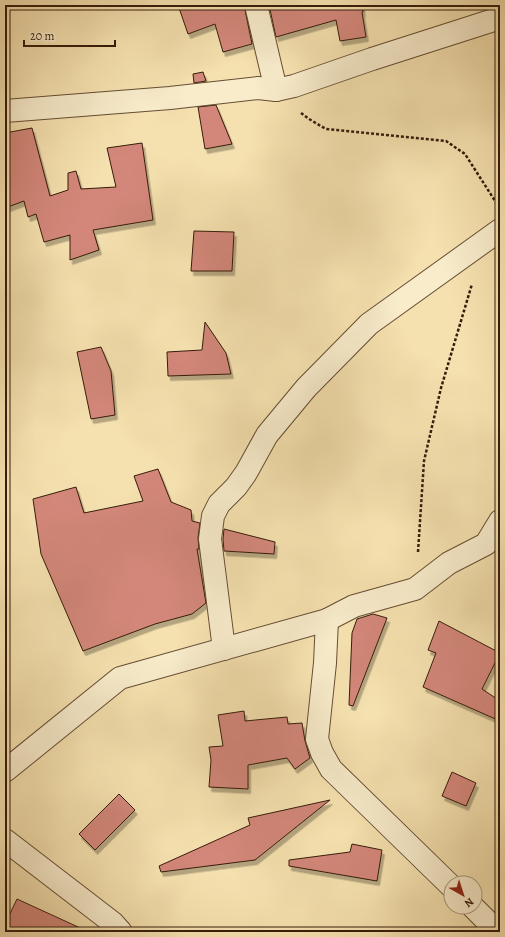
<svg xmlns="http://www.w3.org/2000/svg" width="505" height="937" font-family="Alegreya,serif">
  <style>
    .building { fill: #d3877a; stroke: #361c0b; filter: url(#shadow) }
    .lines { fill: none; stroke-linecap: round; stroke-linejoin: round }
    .minor-casing { stroke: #664d34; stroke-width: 24 }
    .path { stroke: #361c0b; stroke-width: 2.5; stroke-dasharray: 3 2; stroke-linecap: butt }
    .minor { stroke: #f8eccb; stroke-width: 22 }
  </style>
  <defs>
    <filter id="shadow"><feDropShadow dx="2.5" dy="4.5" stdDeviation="0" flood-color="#0004"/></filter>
  </defs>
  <rect width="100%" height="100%" fill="#f5e1af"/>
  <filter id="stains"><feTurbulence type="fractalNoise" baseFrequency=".005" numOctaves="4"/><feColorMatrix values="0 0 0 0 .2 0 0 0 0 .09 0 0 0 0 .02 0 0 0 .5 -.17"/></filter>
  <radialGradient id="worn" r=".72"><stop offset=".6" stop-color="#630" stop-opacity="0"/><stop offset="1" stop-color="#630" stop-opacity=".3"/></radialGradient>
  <g class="building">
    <polygon points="178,5 244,5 252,44 223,52 215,24 188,34"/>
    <polygon points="269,5 362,5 363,12 362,12 366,37 340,41 336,20 276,37"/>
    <polygon points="203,72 206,81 194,83 193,74"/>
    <polygon points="216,105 232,144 205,149 198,107"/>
    <polygon points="32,128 50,196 68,190 68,173 76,171 81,189 116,187 107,148 142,143 153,220 93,230 99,250 70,260 70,235 44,242 36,214 28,217 24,201 5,208 5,133"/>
    <polygon points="194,231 234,232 232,271 191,271"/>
    <polygon points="205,322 226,353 231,374 168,376 167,352 202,350"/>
    <polygon points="101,347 111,371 115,415 91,419 77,352"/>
    <polygon points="158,469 171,502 191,510 192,521 200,523 198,538 199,549 197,549 206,603 192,614 155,624 83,651 41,554 33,499 76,487 84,513 143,501 134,476"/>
    <polygon points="224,529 275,542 274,554 224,551 223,539"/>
    <polygon points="373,614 387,618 353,706 349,705 352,633 357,619"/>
    <polygon points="439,621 500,653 482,689 500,701 500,721 423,687 436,653 428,650"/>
    <polygon points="244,711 245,721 287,717 288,724 302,723 305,741 310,758 295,769 287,758 248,765 248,789 209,787 211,760 209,747 223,746 218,715"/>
    <polygon points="452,772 476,783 466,806 442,796"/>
    <polygon points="119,794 135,810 95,850 79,834"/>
    <polygon points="330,800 255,860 161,872 159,866 250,825 248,818"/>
    <polygon points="352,844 382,850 377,881 289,866 289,860 350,852"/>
    <polygon points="17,899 89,932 5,932 5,924"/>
  </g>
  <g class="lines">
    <g class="minor-casing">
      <g id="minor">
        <polyline points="256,5 276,90"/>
        <polyline points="5,111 170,98 258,88 276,90 294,86 372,59 500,18"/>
        <polyline points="327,620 325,663 317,739 322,753 331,769 451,886"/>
        <polyline points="224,649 210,539 213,516 219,504 236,487 246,473 267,435 306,388 369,324 500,230"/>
        <polyline points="5,771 120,678 327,620 354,606 415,589 449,563 486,544 500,521"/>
        <polyline points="5,840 113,923 121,932"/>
        <polyline points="473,907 498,932"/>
      </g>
    </g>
    <g class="path">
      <polyline points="301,113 309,119 326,129 446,141 465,154 497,204"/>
      <polyline points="418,552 424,461 441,388 472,284"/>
    </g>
    <use href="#minor" class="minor"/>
  </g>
  <rect width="505" height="937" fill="none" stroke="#f5e1af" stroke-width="20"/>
  <rect x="6" y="6" width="493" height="925" fill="none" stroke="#361c0b" stroke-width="2"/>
  <rect x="10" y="10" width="485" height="917" fill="none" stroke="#361c0b"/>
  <g transform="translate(463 895) rotate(141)"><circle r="19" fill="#f8eccb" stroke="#aa997e"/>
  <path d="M0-3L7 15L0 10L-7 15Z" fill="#8f2418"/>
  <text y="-6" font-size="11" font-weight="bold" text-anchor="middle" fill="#361c0b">N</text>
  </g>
  <path d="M24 40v6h91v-6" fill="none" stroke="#361c0b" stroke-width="2"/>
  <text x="30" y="40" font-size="12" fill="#361c0b" stroke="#f8eccb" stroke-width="3" paint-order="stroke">20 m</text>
  <rect width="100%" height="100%" filter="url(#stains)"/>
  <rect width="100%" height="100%" fill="url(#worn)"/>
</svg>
